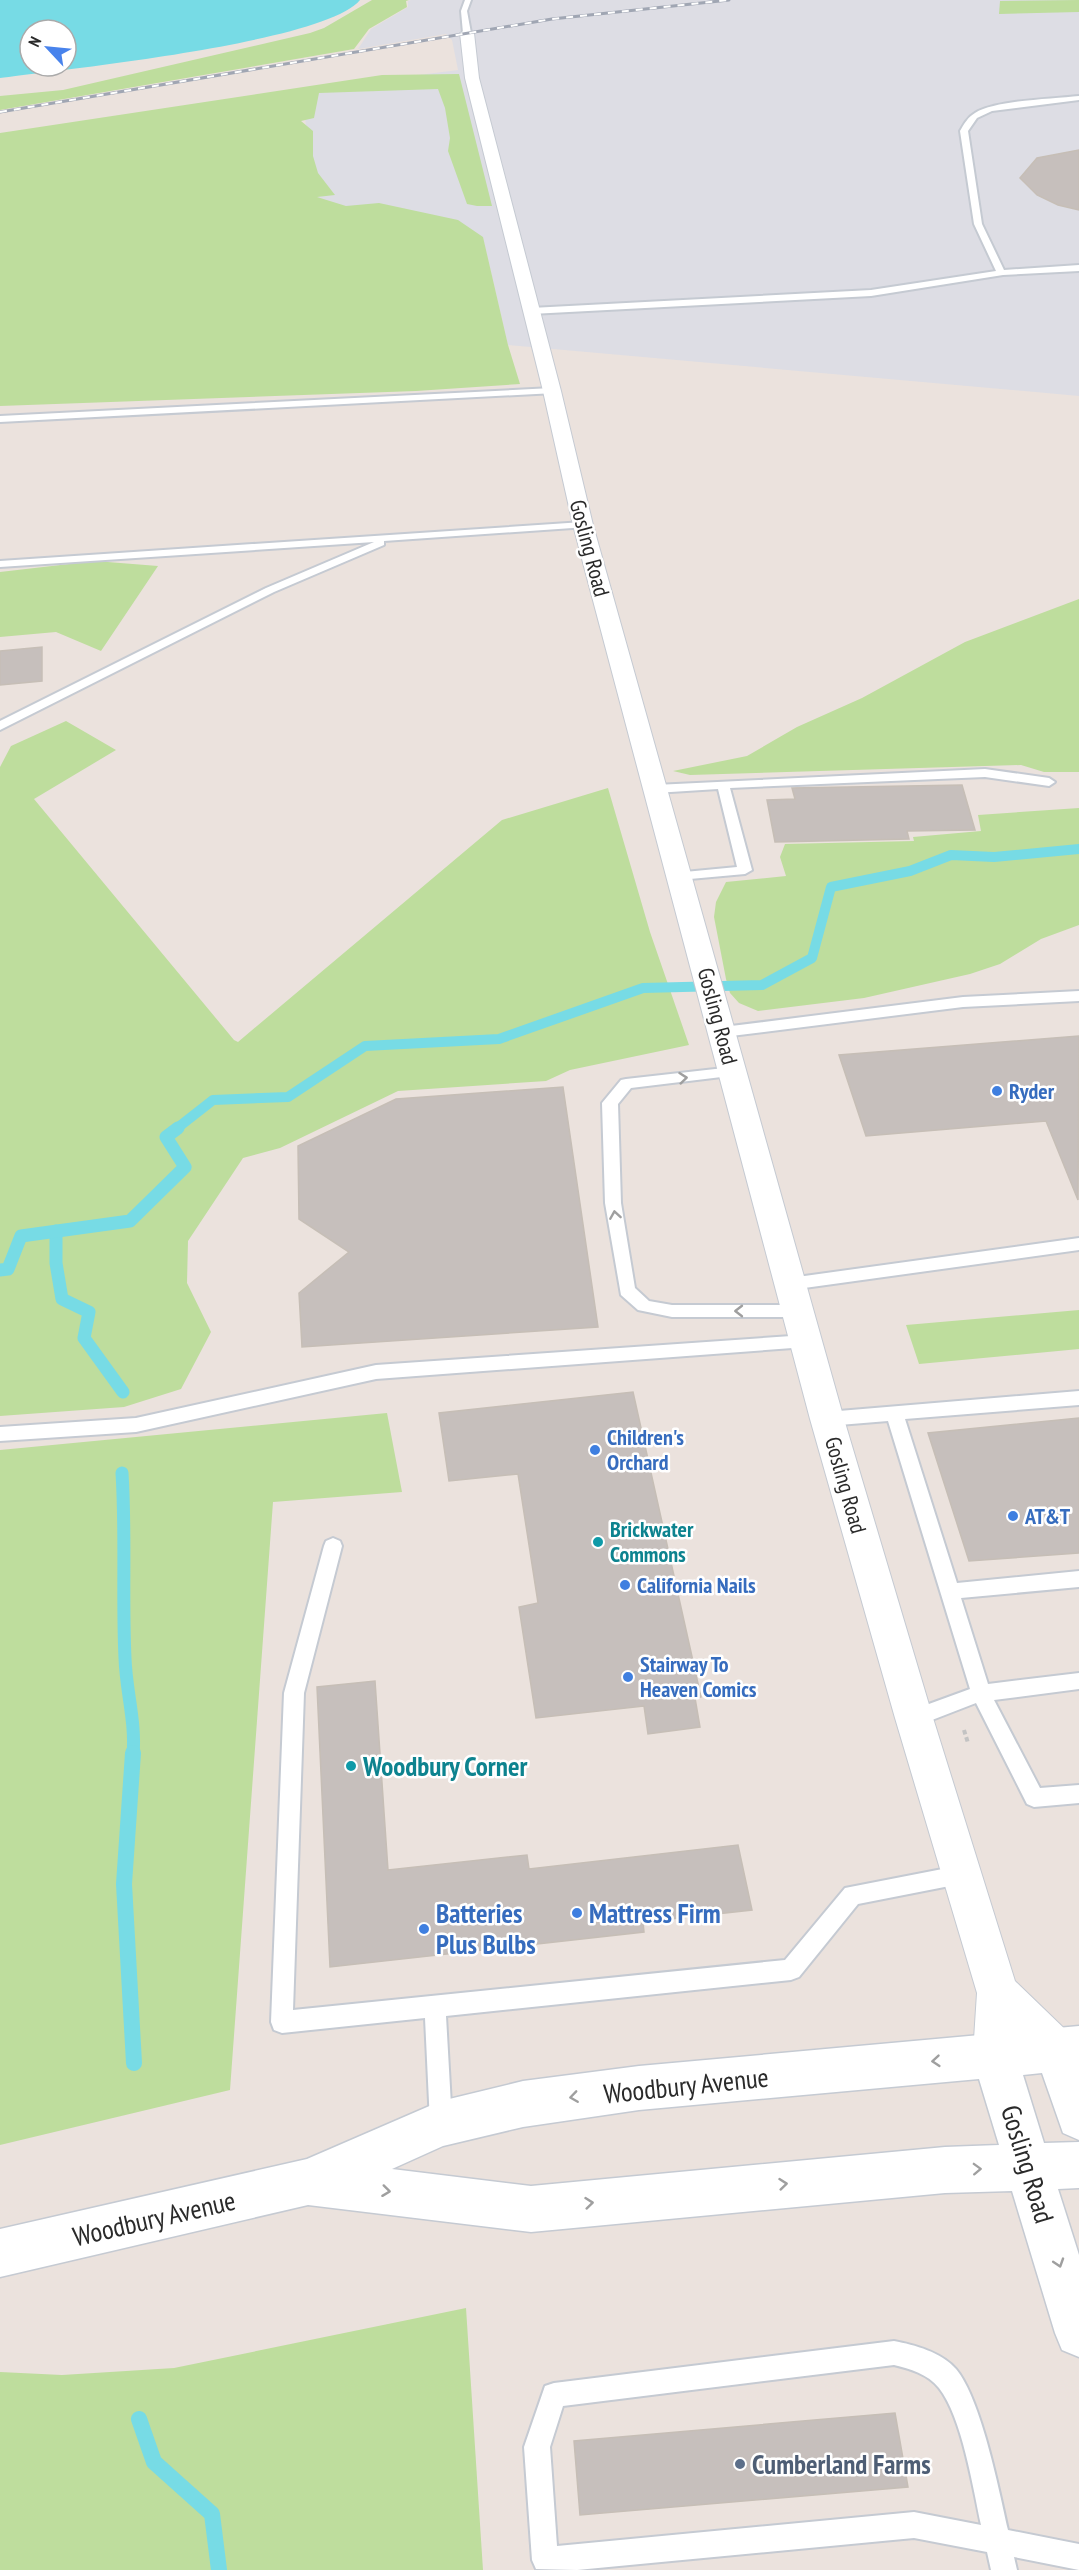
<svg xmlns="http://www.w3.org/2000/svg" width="1079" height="2570" font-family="'PT Sans Narrow',sans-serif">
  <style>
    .industrial { fill: #dddde4 }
    .green { fill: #bedd9d }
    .water { fill: #77dbe5; fill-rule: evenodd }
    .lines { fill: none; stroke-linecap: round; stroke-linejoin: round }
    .stream-far2 { stroke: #77dbe5; stroke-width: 10 }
    .stream-far1 { stroke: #77dbe5; stroke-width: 13 }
    .stream { stroke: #77dbe5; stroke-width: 16 }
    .building { fill: #c6bfbc; stroke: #c6beb6; stroke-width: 1.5 }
    .service-casing { stroke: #c5cad2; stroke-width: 4 }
    .minor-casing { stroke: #c5cad2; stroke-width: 2 }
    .secondary-casing { stroke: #c5cad2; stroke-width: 3 }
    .path { stroke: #c3c3c3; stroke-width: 4; stroke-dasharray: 4.5 3; stroke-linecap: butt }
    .service { fill: #fff; fill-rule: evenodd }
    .minor { fill: #fff; fill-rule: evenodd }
    .secondary { fill: #fff; fill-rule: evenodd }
    .rail-casing { stroke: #a0a6b3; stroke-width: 3 }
    .rail { stroke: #fff; stroke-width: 2; stroke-dasharray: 7; stroke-linecap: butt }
    .oneway { stroke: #9f9f9f }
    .shop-dot { fill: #3f7fe0; stroke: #fff; stroke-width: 2 }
    .culture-dot { fill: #0f9aa8; stroke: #fff; stroke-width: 2 }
    .service-dot { fill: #5c6f8a; stroke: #fff; stroke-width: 2 }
    .labels { text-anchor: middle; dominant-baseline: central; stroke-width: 5; stroke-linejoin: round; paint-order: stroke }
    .street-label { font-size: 22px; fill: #2a2a2a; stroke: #fff }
    .shop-label { font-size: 22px; font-weight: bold; fill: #366cbe; stroke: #fff; text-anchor: start }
    .culture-label { font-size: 22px; font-weight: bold; fill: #0d838f; stroke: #fff; text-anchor: start }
    .near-culture-label { font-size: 27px; font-weight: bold; fill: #0d838f; stroke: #fff; text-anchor: start }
    .near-shop-label { font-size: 27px; font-weight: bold; fill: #366cbe; stroke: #fff; text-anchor: start }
    .near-street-label { font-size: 27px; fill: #2a2a2a; stroke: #fff }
    .near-service-label { font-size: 27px; font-weight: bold; fill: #4e5e75; stroke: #fff; text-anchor: start }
  </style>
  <rect width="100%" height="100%" fill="#ebe2dd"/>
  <polygon class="industrial" points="411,0 1079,0 1079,396 508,345 483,238 316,218 302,90 458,70 452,40 446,34 358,49 371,29 408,7 408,1"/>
  <g class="green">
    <polygon points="372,0 409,0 406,1 407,7 369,29 354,49 0,110 0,96 63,90 310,33 324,28"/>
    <polygon points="1079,0 1079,12 999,14 1000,1"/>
    <polygon points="459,74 492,206 477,206 467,204 448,151 450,138 445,108 438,89 319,93 314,118 301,121 313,131 313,156 318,173 335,195 317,197 346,206 379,203 458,220 483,237 508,345 520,384 416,391 0,406 0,133 382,75"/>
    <polygon points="95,561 158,566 101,651 56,632 0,637 0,572"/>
    <polygon points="1079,599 1079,772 1044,772 1021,765 690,775 673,771 747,756 797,727 862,698 965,642"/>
    <polygon points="66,721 116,750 34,799 234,1040 238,1042 502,820 608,788 650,932 689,1045 570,1070 546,1081 398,1091 280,1148 243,1158 188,1241 187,1283 211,1332 181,1389 124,1407 0,1416 0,767 11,746"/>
    <polygon points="1079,808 1079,925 1041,939 1000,964 970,974 864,998 758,1011 739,1003 730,993 726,979 714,917 716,902 726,882 786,876 780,857 785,844 914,841 913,837 981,831 978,815"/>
    <polygon points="1079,1310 1079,1349 919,1364 906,1325"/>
    <polygon points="387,1413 402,1492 273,1502 230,2090 0,2145 0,1450"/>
    <polygon points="466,2308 483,2570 0,2570 0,2372 62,2375 174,2368"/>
  </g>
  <path class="water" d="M0,0h360c-36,43 -294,69 -360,78zM30,30h36v36h-36z"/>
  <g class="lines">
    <polyline class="stream-far2" points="176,1129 213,1100 288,1097 365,1046 499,1039 643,988 762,985 812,958 831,887 910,871 951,855 994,857 1079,849"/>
    <g class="stream-far1">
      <polyline points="56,1231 56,1263 62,1299 89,1312 84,1338 123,1392"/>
      <polyline points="0,1270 8,1269 21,1236 130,1221 185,1167 166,1137 178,1128"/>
      <path d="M122,1473c4,62 0,123 3,185 1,33 11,64 8,97"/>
    </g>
    <g class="stream">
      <polyline points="133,1753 124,1884 134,2063"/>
      <polyline points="139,2419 154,2462 212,2514 219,2570"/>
    </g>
  </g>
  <g class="building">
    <polygon points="1079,150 1079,210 1058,205 1037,195 1020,178 1037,158"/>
    <polygon points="42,647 42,681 0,685 0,651"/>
    <polygon points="962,785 975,830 907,831 909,839 775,842 767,800 795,799 792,788"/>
    <polygon points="1079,1036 1078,1200 1046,1121 866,1136 839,1055"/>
    <polygon points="563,1087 598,1327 302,1347 299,1293 349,1252 299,1219 298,1146 396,1099"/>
    <polygon points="633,1392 701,1697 695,1698 700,1727 648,1734 644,1706 536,1718 519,1607 538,1603 518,1474 449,1481 439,1413"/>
    <polygon points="1079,1418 1079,1553 969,1561 928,1433"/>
    <polygon points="375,1681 388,1870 527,1855 529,1869 738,1845 752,1910 643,1922 644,1932 330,1967 317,1687"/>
    <polygon points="895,2413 908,2487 580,2515 574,2441"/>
  </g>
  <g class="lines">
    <g class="service-casing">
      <g id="service">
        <polygon points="465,0 471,0 467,11 471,33 467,35 463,33 461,11"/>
        <path d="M1079,96v4l-87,11 -15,7 -9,13 14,93 22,46 75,-5v6l-76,4 -132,21 -340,18 -5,-3 5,-3 340,-18 125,-19 -22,-47 -14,-93c4,-7 8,-14 15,-18 21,-13 78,-14 104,-17z"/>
        <polygon points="552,388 555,389 555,393 0,422 0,416"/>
        <polygon points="583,522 587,523 587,527 384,541 384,545 274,592 0,730 0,721 266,588 374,542 0,567 0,561"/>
        <polygon points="985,769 1049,778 1055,782 1049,786 985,777 730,788 752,870 745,874 679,880 674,879 672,876 674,873 737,867 718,789 655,793 649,789 655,785"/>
        <polygon points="1079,991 1079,1001 963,1007 723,1037 716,1032 723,1027 963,997"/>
        <polygon points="733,1067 738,1069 740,1072 738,1075 631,1088 618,1104 621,1203 635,1288 649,1301 672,1305 798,1305 804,1307 806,1311 804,1315 798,1317 672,1317 638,1310 621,1295 605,1203 602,1103 621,1080 626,1079"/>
        <polygon points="1079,1238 1079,1250 790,1290 784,1288 782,1284 784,1280 790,1278"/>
        <polygon points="806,1335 812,1337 814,1341 812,1345 806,1347 376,1379 136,1432 0,1441 0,1427 136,1418 376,1365"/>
        <polygon points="1079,1391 1079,1405 905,1419 957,1583 1079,1571 1079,1587 961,1598 988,1684 1079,1673 1079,1689 994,1700 1040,1788 1079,1785 1079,1803 1034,1807 1027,1804 976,1703 914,1727 907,1724 904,1718 907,1712 970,1689 888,1421 827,1426 821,1424 818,1419 821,1414 827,1412"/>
        <polygon points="333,1538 340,1541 342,1546 304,1693 293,2010 785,1960 845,1888 963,1865 970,1868 973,1875 970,1882 858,1904 799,1977 791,1980 446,2016 452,2123 449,2131 441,2134 433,2131 430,2123 425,2018 282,2033 274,2030 271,2022 284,1693 324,1546 326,1541"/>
        <path d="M894,2341c21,4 47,11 62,28 25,30 43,121 52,161l71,14v26l-65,-13 3,13h-26l-4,-18 -73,-14 -337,32 -41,-1 -4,-9 -8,-113 21,-61 9,-3zM894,2365c16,4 34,9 45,23 23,29 34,100 42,137l-67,-13 -357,34 -7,-99 13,-41z"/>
      </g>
    </g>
    <g class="minor-casing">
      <polygon id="minor" points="467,29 474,33 479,78 561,391 593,525 844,1419 933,1718 1015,1981 1071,2035 1077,2050 1071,2065 1056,2071 1041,2065 1016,2040 1015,2055 1009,2070 994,2076 979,2070 973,2055 977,1993 895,1718 810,1419 573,525 543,391 465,78 460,33"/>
    </g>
    <g class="secondary-casing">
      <path id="secondary" d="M1079,2026v114l-16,-7 -21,-60 -19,2 21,68 35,-1v46l-21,1 21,66v102l-17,-7 -7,-17 -43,-142 -67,2 -414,39 -223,-27 -308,72v-48l307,-70 134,-58 82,-20 116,-15zM979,2079l20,66 -54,2 -414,39 -139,-17 51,-23 80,-19 116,-17z"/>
    </g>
    <polyline class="path" points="964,1730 968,1743"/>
    <use href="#service" class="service"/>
    <use href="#minor" class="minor"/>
    <use href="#secondary" class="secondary"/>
    <g class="rail-casing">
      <polyline id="rail" points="0,112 552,19 729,0"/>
    </g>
    <use href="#rail" class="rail"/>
  </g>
  <defs><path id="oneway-chevron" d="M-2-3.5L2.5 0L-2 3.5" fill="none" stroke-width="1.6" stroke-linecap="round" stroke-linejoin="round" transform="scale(1.5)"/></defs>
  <g class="oneway">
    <use href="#oneway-chevron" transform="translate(683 1078) rotate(-6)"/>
    <use href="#oneway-chevron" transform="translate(615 1215) rotate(-99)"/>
    <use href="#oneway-chevron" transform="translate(739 1311) rotate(-180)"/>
    <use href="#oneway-chevron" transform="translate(936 2061) rotate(175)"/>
    <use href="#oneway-chevron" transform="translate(574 2097) rotate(172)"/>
    <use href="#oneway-chevron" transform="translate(977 2169) rotate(-2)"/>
    <use href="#oneway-chevron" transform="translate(783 2184) rotate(-6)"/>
    <use href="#oneway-chevron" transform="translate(386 2191) rotate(7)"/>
    <use href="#oneway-chevron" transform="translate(589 2203) rotate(-6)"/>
    <use href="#oneway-chevron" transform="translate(1059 2263) rotate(72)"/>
  </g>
  <g class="shop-dot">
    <circle cx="997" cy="1091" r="6"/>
    <circle cx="595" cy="1450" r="6"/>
    <circle cx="1013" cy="1516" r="6"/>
    <circle cx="625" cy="1585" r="6"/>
    <circle cx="628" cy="1677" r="6"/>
    <circle cx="577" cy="1913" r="6"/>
    <circle cx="424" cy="1929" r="6"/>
  </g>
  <g class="culture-dot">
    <circle cx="598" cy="1542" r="6"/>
    <circle cx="351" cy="1766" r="6"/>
  </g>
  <circle class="service-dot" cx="740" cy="2464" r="6"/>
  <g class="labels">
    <g class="street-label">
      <text transform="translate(590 548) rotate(75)">Gosling Road</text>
      <text transform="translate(718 1016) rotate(75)">Gosling Road</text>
      <text transform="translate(846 1485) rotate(74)">Gosling Road</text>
    </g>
    <g class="shop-label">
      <text x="1009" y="1091">Ryder</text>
      <text x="607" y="1437">Children's<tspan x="607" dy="25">Orchard</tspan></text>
      <text x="1025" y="1516">AT&amp;T</text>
      <text x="637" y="1585">California Nails</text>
      <text x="640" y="1664">Stairway To<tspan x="640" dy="25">Heaven Comics</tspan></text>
    </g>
    <g class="culture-label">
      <text x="610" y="1529">Brickwater<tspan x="610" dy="25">Commons</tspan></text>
    </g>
    <g class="near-culture-label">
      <text x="363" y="1766">Woodbury Corner</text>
    </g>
    <g class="near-shop-label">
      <text x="436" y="1913">Batteries<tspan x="436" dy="31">Plus Bulbs</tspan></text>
      <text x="589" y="1913">Mattress Firm</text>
    </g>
    <g class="near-street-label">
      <text transform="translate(686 2085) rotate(-6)">Woodbury Avenue</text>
      <text transform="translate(1028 2164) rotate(73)">Gosling Road</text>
      <text transform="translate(154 2218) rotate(-13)">Woodbury Avenue</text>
    </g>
    <g class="near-service-label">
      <text x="752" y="2464">Cumberland Farms</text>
    </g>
  </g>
  <g transform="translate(48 48) rotate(296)"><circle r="28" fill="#ffffff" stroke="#aaaaaa" stroke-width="1.5"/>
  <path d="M0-4.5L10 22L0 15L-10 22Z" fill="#4883ec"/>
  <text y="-9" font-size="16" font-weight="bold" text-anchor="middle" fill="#2a2a2a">N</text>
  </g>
</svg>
